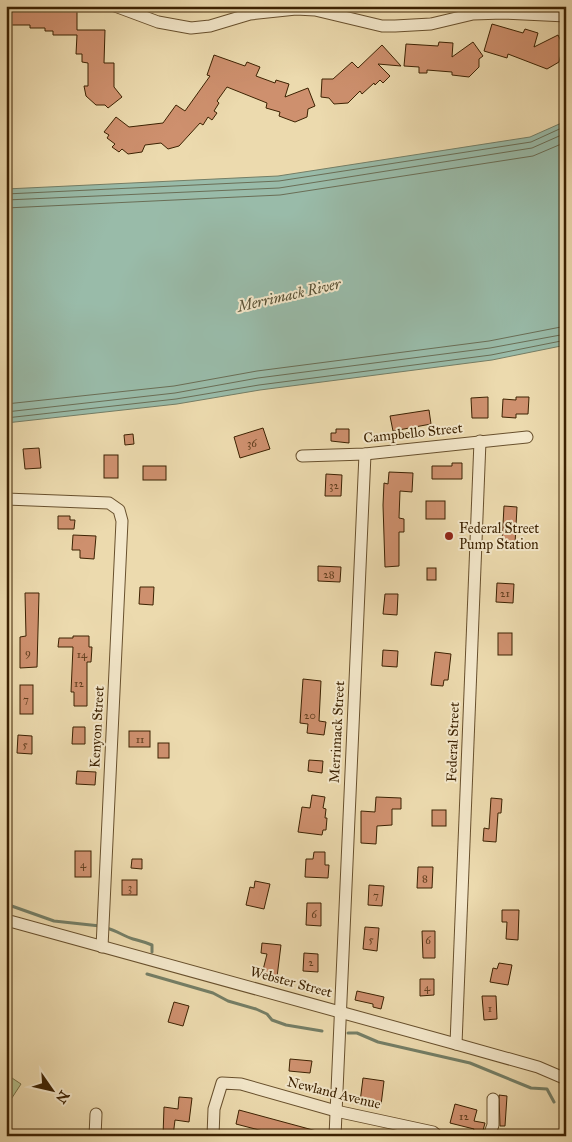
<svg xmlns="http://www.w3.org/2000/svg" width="572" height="1142" font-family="'IM FELL Great Primer',serif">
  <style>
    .green { fill: #b4c08c; stroke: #787147 }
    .water { fill: #99bba9; stroke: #747e66 }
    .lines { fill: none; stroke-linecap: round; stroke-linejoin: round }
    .shore { stroke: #6a6e56; stroke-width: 1 }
    .stream { stroke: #747e66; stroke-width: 3 }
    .building { fill: #ce906e; stroke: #3c2202 }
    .minor-casing { stroke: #68502d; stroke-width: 13 }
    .minor { stroke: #f3e7ca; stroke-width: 11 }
    .poi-dot { fill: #8f2418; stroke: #f3e7ca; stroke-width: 2 }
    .labels { text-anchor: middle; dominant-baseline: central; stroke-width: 4; stroke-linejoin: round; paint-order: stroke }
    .number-label { font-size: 11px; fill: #603e1d }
    .street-label { font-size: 14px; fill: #3c2202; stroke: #f3e7ca }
    .poi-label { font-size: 14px; fill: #3c2202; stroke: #f3e7ca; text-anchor: start }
    .water-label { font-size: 15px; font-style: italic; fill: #585034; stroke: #f3e7ca }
  </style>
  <rect width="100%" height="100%" fill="#ecdaae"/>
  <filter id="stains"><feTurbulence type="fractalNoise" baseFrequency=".004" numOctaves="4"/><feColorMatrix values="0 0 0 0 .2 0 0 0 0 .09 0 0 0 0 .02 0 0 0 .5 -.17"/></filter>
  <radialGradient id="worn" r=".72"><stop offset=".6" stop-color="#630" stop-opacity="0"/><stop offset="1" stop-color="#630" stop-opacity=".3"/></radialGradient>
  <polygon class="green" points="6,1074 21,1084 6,1107"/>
  <polygon class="water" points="566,121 566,345 492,360 260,390 177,404 6,423 6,189 278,176 530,137"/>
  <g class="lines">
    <g class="shore">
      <polyline points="6,194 279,181 531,142 566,126"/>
      <polyline points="6,200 279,188 532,148 566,133"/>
      <polyline points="6,208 280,195 533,156 566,142"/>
      <polyline points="6,404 174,386 257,371 489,341 566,326"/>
      <polyline points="6,412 175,393 258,378 490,348 566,334"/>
      <polyline points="6,418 176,399 259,385 491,355 566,340"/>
    </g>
    <g class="stream">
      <polyline points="6,904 54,921 100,926"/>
      <path d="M106,928c10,2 17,8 27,11 7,2 12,3 19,6v7"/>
      <polyline points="147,974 213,993 228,1001 256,1009 267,1014 272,1020 286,1025 322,1031"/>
      <polyline points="348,1033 357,1033 378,1042 470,1063 531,1088 547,1089 554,1102"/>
    </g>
  </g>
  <g class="building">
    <polygon points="6,6 77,8 77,30 105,30 104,63 114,63 114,87 122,97 108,108 105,105 96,105 86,96 84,86 88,86 88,63 82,62 82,54 76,54 77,35 53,35 53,31 45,31 45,28 30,28 30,25 11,25 11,23 6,23"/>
    <polygon points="492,24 523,33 525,29 538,33 534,47 558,35 566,51 561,54 559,62 547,69 508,54 507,58 484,51"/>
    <polygon points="439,42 453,43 452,57 473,42 483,56 479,59 479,67 469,77 452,75 452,72 427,70 427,73 419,73 419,67 404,66 406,44 438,46"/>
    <polygon points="382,45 401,66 378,64 390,76 383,83 380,80 375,85 374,83 362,94 360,91 348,103 334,104 329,98 321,97 322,79 333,79 352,62 358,68"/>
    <polygon points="214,55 245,66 247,62 260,67 256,76 275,83 276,80 289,84 285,97 308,88 315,106 308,109 307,117 295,122 279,116 280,112 266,108 267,103 227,87 217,101 219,103 214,111 217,113 212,120 208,117 203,125 200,123 179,146 168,149 161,143 145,145 142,152 128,154 122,149 119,152 112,147 115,144 107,138 109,135 104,132 116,117 129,127 163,123 176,105 185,111 210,76 207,75"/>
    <polygon points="488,397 488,418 472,418 471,398"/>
    <polygon points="516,397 529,397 528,414 516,414 516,418 502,417 503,399 516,400"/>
    <polygon points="429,410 431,424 393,431 390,416"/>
    <polygon points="263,428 270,449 240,458 234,437"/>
    <polygon points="336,429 349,429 349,443 331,441 331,433 336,433"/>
    <polygon points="133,434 134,444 125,445 124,435"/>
    <polygon points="39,448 41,468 25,469 23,449"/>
    <rect x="104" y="455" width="14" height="23"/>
    <polygon points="452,463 462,463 462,479 432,479 432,466 452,466"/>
    <rect x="143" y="466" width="23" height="14"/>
    <polygon points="389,472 413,473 412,492 400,491 399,518 404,519 404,532 399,532 399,566 385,567 383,505 384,483 388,484"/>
    <polygon points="326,474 342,475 341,496 325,496"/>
    <rect x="426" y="501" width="19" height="18"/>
    <polygon points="504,506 517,507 515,544 502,543"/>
    <polygon points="58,516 70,516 70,520 75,520 74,529 58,529"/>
    <polygon points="73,535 96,536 94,559 80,558 80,550 72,550"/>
    <polygon points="318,566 341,567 340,582 318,581"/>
    <rect x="427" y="568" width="9" height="12"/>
    <polygon points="497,583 514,584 513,603 496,602"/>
    <polygon points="140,587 154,587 153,605 139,604"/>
    <polygon points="25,593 39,593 37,667 20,668 20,637 26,636"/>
    <polygon points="385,594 398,594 397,615 383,614"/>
    <rect x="498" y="633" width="14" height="22"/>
    <polygon points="73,636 89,636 89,647 92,647 91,662 87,662 87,706 74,706 74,692 71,692 73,647 58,647 59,638 73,638"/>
    <polygon points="383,650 398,651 397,667 382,666"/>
    <polygon points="435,652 451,654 448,680 444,680 443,686 431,685"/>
    <polygon points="303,679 321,681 319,721 326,722 324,735 307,733 308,724 300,723"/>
    <rect x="20" y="685" width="13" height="29"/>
    <polygon points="73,727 85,727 85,744 72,744"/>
    <rect x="129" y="731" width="21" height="16"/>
    <polygon points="18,735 32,736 32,754 17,753"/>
    <rect x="158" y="743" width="11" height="15"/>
    <polygon points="309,760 323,761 322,773 308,771"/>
    <polygon points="77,771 96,772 95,785 76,784"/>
    <polygon points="312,795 325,797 323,808 326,809 325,818 327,818 326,830 323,830 322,835 298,832 302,807 310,808"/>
    <polygon points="376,797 401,798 401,809 392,809 392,825 377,826 376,844 361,843 361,811 375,812"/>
    <polygon points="491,798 502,799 501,813 498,813 496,842 483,841 484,828 489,829"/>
    <rect x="432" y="810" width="14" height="16"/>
    <rect x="75" y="851" width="16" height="26"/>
    <polygon points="314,852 325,852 325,865 329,865 328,878 305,877 306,859 313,859"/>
    <polygon points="132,859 142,859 142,869 131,868"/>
    <polygon points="418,867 433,867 432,888 417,888"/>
    <rect x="122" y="880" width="15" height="15"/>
    <polygon points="255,881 270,884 264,909 246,905 250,887 254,888"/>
    <polygon points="369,885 384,886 382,906 368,905"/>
    <polygon points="307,903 321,903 321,926 306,925"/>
    <polygon points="502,910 519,910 518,940 506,939 507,922 502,922"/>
    <polygon points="365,927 379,928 377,951 363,949"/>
    <polygon points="422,931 435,931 435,958 423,958"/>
    <polygon points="262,943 281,945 277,977 262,974 267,954 261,953"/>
    <polygon points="304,953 318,954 318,972 303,971"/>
    <polygon points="499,963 512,965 508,985 490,982 493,968 497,969"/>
    <polygon points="420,979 434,979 434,995 420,996"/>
    <polygon points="357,991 384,997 381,1009 373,1007 373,1004 355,1000"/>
    <polygon points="482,996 496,996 497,1019 484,1020"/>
    <polygon points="174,1002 189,1006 183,1026 168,1022"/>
    <polygon points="290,1059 312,1061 310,1073 289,1071"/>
    <polygon points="363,1078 384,1081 381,1105 360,1102"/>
    <polygon points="499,1095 507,1096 505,1126 500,1126"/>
    <polygon points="179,1097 192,1098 189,1122 175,1120 173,1136 163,1136 164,1107 178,1109"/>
    <polygon points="455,1104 477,1110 474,1121 485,1123 482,1134 473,1132 474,1129 450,1123"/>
    <polygon points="239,1110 324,1133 323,1136 282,1136 236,1124"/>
  </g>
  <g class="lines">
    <g class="minor-casing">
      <g id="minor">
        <polyline points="115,6 158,22 191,28 210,26 250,14 296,9 315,10 382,26 395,26 431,24 473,14 503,13 566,16"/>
        <polyline points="302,456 365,454 527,437"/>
        <polyline points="6,499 109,503 119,510 122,521 102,947"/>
        <polyline points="6,920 456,1044 538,1067 566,1079"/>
        <polyline points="456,1044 480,441"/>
        <polyline points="95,1136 96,1114"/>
        <polyline points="213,1136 214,1109 222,1083 241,1084 336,1111 433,1132 438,1136"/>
        <polyline points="335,1136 365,454"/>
        <polyline points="489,1136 493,1125 493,1099"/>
      </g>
    </g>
    <use href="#minor" class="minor"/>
  </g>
  <circle class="poi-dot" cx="449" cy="536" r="5"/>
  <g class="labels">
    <g class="number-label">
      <text x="252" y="443">36</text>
      <text x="334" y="485">32</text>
      <text x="329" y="574">28</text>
      <text x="505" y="593">21</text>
      <text x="28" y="652">9</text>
      <text x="82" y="654">14</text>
      <text x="79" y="683">12</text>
      <text x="26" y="699">7</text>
      <text x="310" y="715">20</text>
      <text x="140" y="739">11</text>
      <text x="25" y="744">5</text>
      <text x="83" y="864">4</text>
      <text x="425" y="878">8</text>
      <text x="130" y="887">3</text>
      <text x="376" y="895">7</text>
      <text x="314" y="914">6</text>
      <text x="371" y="939">5</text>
      <text x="428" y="940">6</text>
      <text x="311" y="962">2</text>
      <text x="427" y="987">4</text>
      <text x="490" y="1008">1</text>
      <text x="464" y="1116">12</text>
    </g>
    <g class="street-label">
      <text transform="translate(413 433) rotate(-6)">Campbello Street</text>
      <text transform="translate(97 727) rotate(-87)">Kenyon Street</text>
      <text transform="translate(337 732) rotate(-87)">Merrimack Street</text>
      <text transform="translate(453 742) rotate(-88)">Federal Street</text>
      <text transform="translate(291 982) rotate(15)">Webster Street</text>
      <text transform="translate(334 1093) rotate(14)">Newland Avenue</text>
    </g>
    <g class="poi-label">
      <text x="459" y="528">Federal Street<tspan x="459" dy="16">Pump Station</tspan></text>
    </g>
    <g class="water-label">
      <text transform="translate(289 295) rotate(-13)">Merrimack River</text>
    </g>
  </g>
  <rect width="572" height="1142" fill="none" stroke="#ecdaae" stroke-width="25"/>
  <rect x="8" y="8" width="557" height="1127" fill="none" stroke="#3c2202" stroke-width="2.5"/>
  <rect x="12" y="12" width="547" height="1117" fill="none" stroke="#3c2202"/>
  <g transform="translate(52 1090) rotate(124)" stroke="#f3e7ca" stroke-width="4" paint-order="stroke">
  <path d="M0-4L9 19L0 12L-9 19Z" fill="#3c2202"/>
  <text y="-8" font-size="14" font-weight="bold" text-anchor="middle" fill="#3c2202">N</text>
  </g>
  <rect width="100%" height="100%" filter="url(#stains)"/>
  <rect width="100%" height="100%" fill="url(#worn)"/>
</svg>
